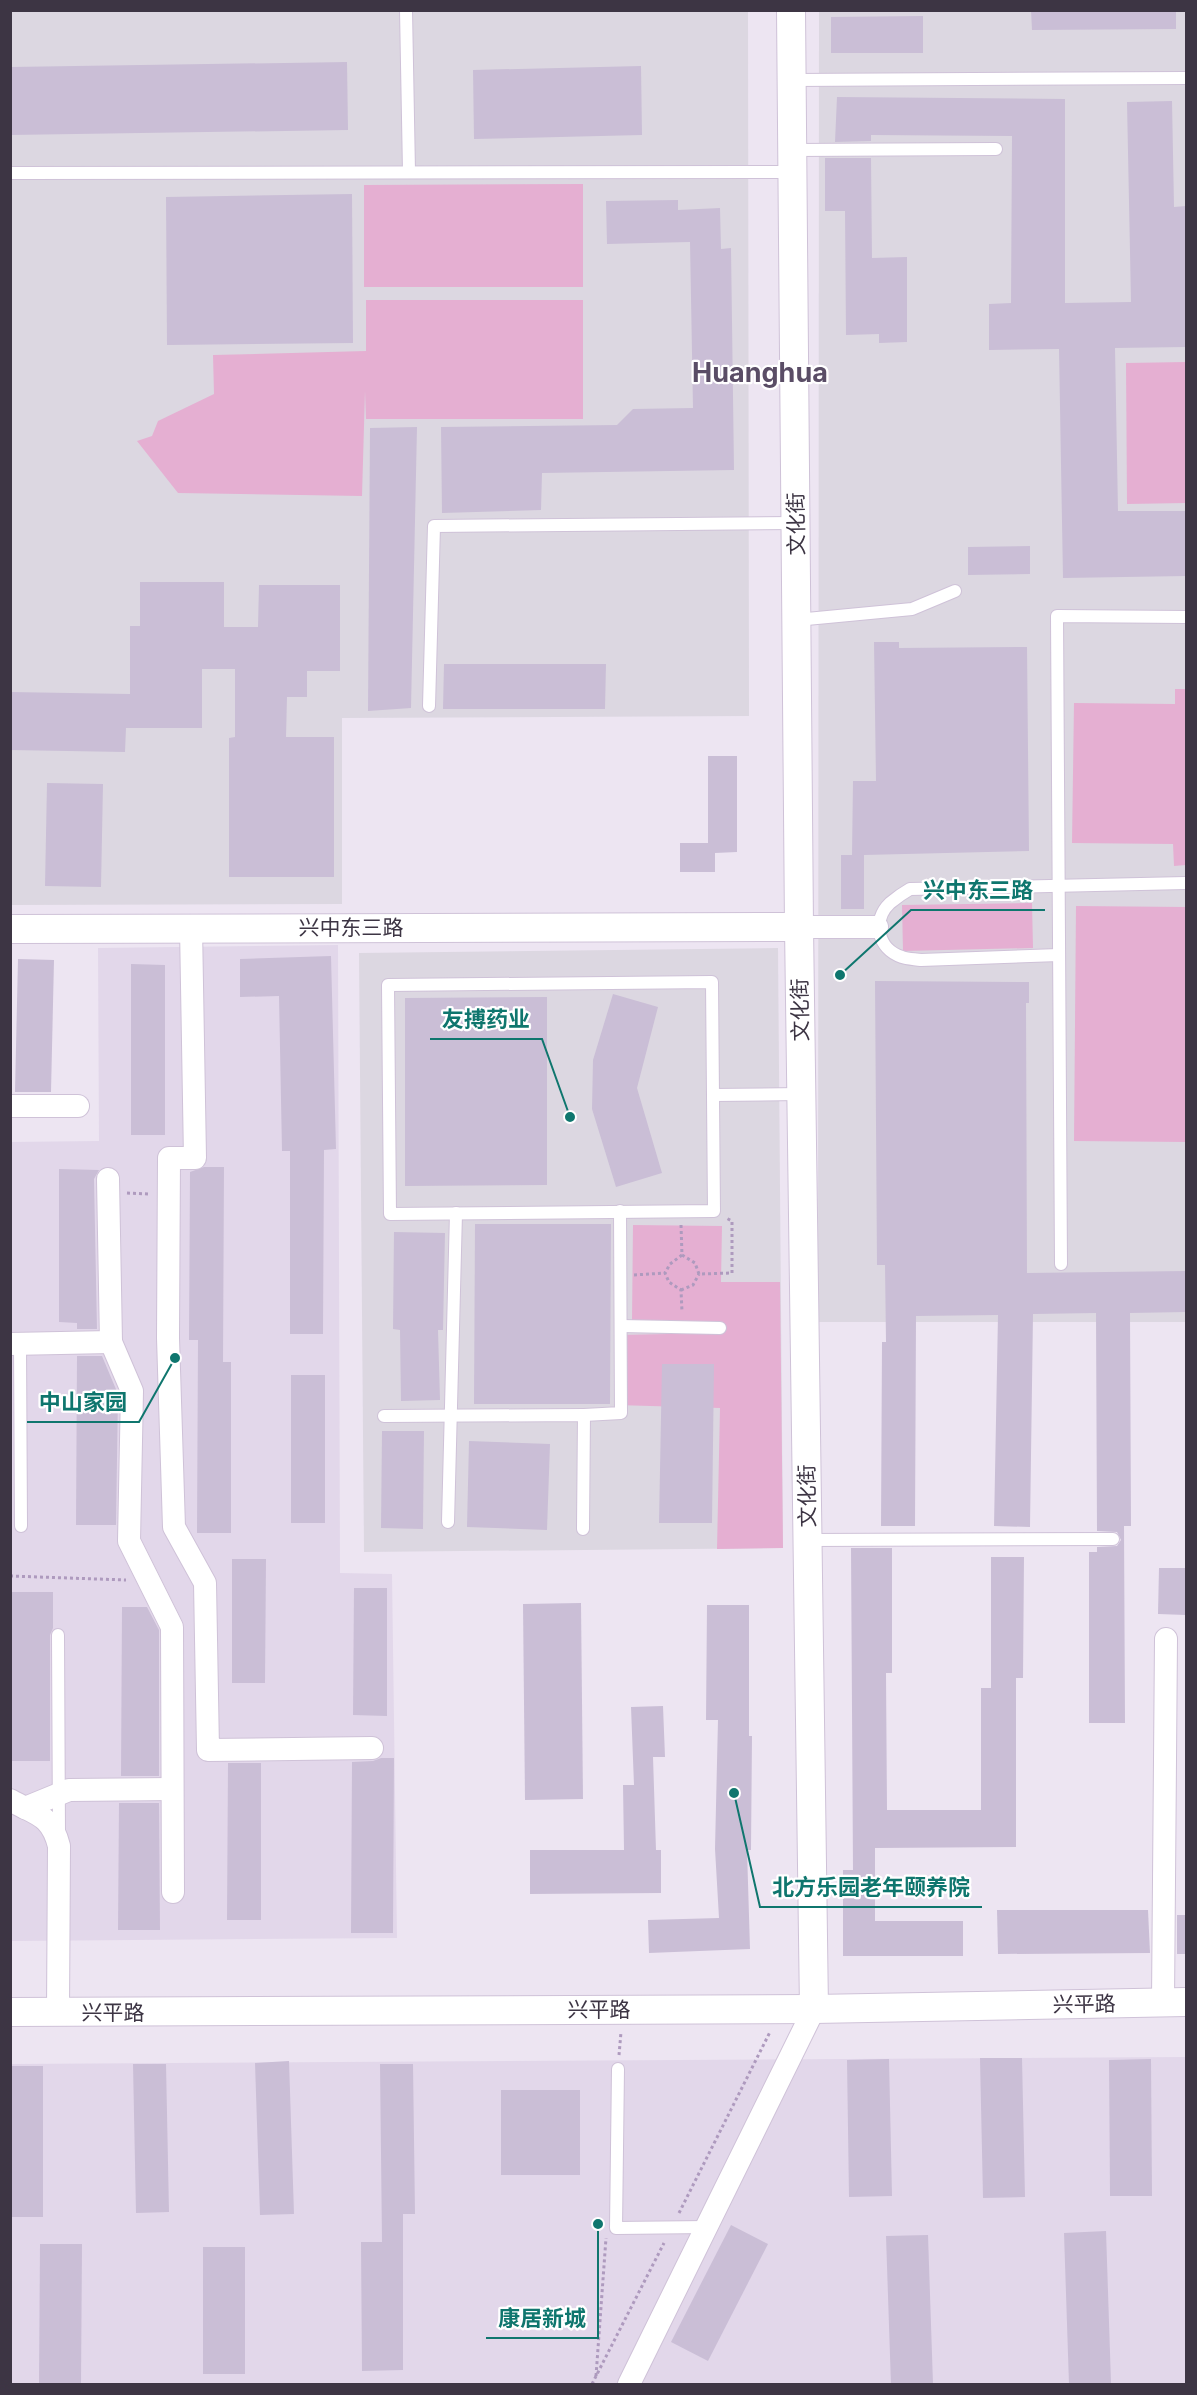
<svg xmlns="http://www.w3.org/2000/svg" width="1197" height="2395" font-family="Inter,'Noto Sans SC',sans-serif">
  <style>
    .residential { fill: #e2d7ea }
    .industrial { fill: #dcd7e1 }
    .green { fill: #e5afd2 }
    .building { fill: #cabed6 }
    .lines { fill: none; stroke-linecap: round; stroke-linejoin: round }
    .service-casing { stroke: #cfc2d8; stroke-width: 14 }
    .minor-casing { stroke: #cfc2d8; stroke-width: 24 }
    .tertiary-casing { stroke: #cfc2d8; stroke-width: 30 }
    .path { stroke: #ae9abe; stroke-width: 3; stroke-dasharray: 3 3; stroke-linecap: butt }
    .service { stroke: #fff; stroke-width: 12 }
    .minor { stroke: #fff; stroke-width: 22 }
    .tertiary { stroke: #fff; stroke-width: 28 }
    .labels { text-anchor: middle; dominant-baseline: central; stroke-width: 4.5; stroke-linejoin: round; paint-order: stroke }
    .street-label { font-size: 21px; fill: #3d3544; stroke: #fff }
    .district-label { font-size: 27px; font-weight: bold; fill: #5a4d66; stroke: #fff }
    .leader { fill: none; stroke: #0f766e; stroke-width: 2 }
    .callout-dot { fill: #0f766e; stroke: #fff; stroke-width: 2 }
    .callout-label { font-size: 22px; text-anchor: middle; font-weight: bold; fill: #0f766e; stroke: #fff; stroke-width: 4.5; stroke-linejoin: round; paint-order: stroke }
  </style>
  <rect width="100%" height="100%" fill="#ede5f2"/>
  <g class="residential">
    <polygon points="338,945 340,1573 392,1574 397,1938 11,1941 10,1142 99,1141 98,948"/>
    <polygon points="1186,2057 1186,2384 11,2384 10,2064"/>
  </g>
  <g class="industrial">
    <polygon points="10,11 748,11 749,716 342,718 342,904 11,905"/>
    <polygon points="819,11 1186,11 1186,1322 818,1322"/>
    <polygon points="778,948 783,1548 364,1552 359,953"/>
  </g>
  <g class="green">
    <polygon points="583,184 583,287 364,287 364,185"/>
    <polygon points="366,300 583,300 583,419 366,419 365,391 362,496 178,493 137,441 152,436 158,421 214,394 213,355 366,351"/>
    <polygon points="1186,362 1186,503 1127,504 1126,363"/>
    <polygon points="1175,689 1186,689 1186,865 1174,866 1173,844 1072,843 1074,703 1175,704"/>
    <polygon points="1032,903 1033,948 903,951 902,905"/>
    <polygon points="1076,906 1186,907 1186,1142 1074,1141"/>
    <polygon points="633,1225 722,1226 721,1282 780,1282 783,1548 717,1549 720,1408 616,1405 617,1335 720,1333 721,1322 632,1321"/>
  </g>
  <g class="building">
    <polygon points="1031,10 1176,10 1176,29 1032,30"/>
    <polygon points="923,16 923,53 831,53 831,17"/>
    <polygon points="347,62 348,130 10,135 10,67"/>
    <polygon points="641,66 642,135 474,139 473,70"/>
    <polygon points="837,97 1065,99 1065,303 1131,302 1127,102 1172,101 1174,207 1186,206 1186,347 1115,348 1118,511 1186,511 1186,576 1063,578 1059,349 989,350 989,304 1011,303 1012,136 871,135 871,141 835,142"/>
    <polygon points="825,158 871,158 872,258 907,257 907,342 879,343 879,334 846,335 845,211 825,211"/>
    <polygon points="352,194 353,343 167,345 166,197"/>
    <polygon points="678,200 678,210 720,208 721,249 731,248 734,470 542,473 541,510 442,513 441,427 617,425 633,409 693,408 690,242 607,244 606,201"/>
    <polygon points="417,427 411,708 368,711 370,428"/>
    <polygon points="1030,546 1030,574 968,575 968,547"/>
    <polygon points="140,582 224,582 224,627 258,627 259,585 340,585 340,671 307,671 307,697 287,697 286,737 334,737 334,877 229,877 229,738 235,737 235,669 202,669 202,728 126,728 125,752 10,750 10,692 130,694 130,626 140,626"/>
    <polygon points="874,642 899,642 899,648 1027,647 1029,851 864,855 864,909 841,909 841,855 852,855 853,781 876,781"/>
    <polygon points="444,664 606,664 605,709 443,709"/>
    <polygon points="708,756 737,756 737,852 715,853 715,872 680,872 680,843 708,843"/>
    <polygon points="47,783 103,784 101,887 45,886"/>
    <polygon points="331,956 336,1149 324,1150 323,1334 290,1334 290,1151 282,1151 279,996 240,997 240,959"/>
    <polygon points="18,959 54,960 51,1092 15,1092"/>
    <polygon points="131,964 165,965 165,1135 131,1135"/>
    <polygon points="875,981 1029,982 1029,1003 1026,1003 1027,1273 1186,1271 1186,1312 1130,1313 1131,1526 1124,1526 1125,1723 1089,1723 1089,1552 1097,1552 1097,1547 1117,1546 1121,1540 1117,1532 1097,1531 1096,1313 1033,1314 1030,1527 994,1526 998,1315 916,1316 915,1526 881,1526 882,1342 886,1342 885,1265 877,1265"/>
    <polygon points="613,994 658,1007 637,1088 662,1173 616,1187 592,1109 593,1060"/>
    <polygon points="547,997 547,1185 405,1186 405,998"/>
    <polygon points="204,1167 224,1167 223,1362 231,1362 231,1533 197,1533 198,1340 189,1340 190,1172"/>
    <polygon points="59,1169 99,1170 94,1179 97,1329 77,1329 77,1323 59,1322"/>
    <polygon points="475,1224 611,1224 610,1404 474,1404"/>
    <polygon points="394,1232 445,1233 443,1330 438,1330 440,1400 401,1401 400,1330 393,1329"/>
    <polygon points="77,1356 102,1356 118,1394 116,1525 76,1525"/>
    <polygon points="662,1364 714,1364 712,1523 659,1523"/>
    <rect x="291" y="1375" width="34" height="148"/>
    <polygon points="382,1431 424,1431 423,1529 381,1528"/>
    <polygon points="469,1441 550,1444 547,1530 467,1527"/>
    <polygon points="851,1548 892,1548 892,1673 886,1673 887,1810 981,1810 981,1688 991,1688 991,1557 1024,1557 1023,1678 1016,1678 1016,1847 875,1848 875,1921 963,1921 963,1956 843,1956 843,1870 853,1870"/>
    <polygon points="232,1559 266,1559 265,1683 232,1683"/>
    <polygon points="1159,1568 1186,1568 1186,1615 1158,1614"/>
    <polygon points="354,1588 387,1588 387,1716 353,1715"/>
    <polygon points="11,1592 53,1592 53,1628 50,1635 50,1761 11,1761"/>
    <polygon points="581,1603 583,1799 525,1800 523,1604"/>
    <polygon points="707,1605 749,1605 749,1736 752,1736 751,1850 747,1850 750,1949 649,1953 648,1920 719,1918 715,1849 718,1720 706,1720"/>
    <polygon points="122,1607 147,1607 159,1630 159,1776 121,1776"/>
    <polygon points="663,1706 665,1757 653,1757 656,1850 661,1850 661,1893 530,1894 530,1850 624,1850 623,1785 634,1785 631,1707"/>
    <polygon points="381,1758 394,1758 393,1933 351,1933 352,1762 373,1761"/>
    <polygon points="228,1763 261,1763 261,1920 227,1920"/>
    <polygon points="119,1803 159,1803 160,1930 118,1930"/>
    <polygon points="997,1910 1148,1910 1150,1953 998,1954"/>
    <rect x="1177" y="1915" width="9" height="39"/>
    <polygon points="980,2058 1022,2058 1025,2197 983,2198"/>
    <polygon points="889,2059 892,2196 849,2197 847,2060"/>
    <polygon points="1151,2059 1152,2196 1110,2196 1109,2060"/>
    <polygon points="289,2061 294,2214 260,2215 255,2063"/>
    <polygon points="133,2064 166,2064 169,2212 136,2213"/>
    <polygon points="380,2064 413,2064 415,2214 403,2214 403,2370 362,2371 361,2242 382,2242"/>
    <rect x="10" y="2066" width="33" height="151"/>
    <rect x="501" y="2090" width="79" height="85"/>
    <polygon points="731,2225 768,2244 708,2361 671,2342"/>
    <polygon points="1106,2231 1111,2383 1069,2384 1064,2233"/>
    <polygon points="928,2235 933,2384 891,2385 886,2236"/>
    <polygon points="40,2244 82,2244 81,2385 39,2385"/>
    <rect x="203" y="2247" width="42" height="127"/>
  </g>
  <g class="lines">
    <g class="service-casing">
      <g id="service">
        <polyline points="406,10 409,172"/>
        <polyline points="792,80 1186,78"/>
        <polyline points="792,150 996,149"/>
        <polyline points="10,173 792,172"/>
        <polyline points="796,620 912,609 955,591"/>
        <polyline points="429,706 434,526 796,523"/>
        <path d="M1059,955l-138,5c-6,-1 -14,-1 -19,-3 -25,-8 -30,-37 -12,-54 6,-5 13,-10 20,-14l276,-6"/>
        <polygon points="712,982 714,1211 390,1214 388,985"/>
        <polyline points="713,1095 801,1094"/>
        <polyline points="1061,1264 1057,616 1186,617"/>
        <polyline points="621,1326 720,1328"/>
        <polyline points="20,1344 21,1526"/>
        <polyline points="584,1415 621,1413 620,1211"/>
        <polyline points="384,1416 584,1415 583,1529"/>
        <polyline points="448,1522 456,1213"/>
        <polyline points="808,1540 1113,1539"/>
        <polyline points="58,1635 59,1835"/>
        <polyline points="618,2069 616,2228 707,2227"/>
      </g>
    </g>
    <g class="minor-casing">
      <g id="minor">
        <polyline points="191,927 195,1158 169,1158 168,1338 174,1527 205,1583 208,1750 372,1748"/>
        <polyline points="799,927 877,927"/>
        <polyline points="10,1106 78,1106"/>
        <polyline points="111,1342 132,1391 129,1541 172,1627 173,1892"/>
        <polyline points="10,1344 111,1342 108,1179"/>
        <path d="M10,1800c26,15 41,14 49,46l-1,166"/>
        <polyline points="25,1808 69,1790 172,1789"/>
        <polyline points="1163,2002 1166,1639"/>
        <polyline points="629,2384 814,2009"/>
      </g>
    </g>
    <g class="tertiary-casing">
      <g id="tertiary">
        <polyline points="791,10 799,927 814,2009"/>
        <polyline points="10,929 799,927"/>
        <polyline points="10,2012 814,2009 1186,2002"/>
      </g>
    </g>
    <g class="path">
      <polyline points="127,1193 148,1194"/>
      <polyline points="681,1225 682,1255 670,1264 665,1273 669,1282 681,1290 682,1312"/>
      <polyline points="682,1255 695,1263 699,1274 732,1273 732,1221 726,1218"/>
      <polyline points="634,1275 665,1273"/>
      <polyline points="681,1290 693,1285 699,1274"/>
      <polyline points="10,1576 126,1580"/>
      <polyline points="619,2055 621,2032"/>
      <polyline points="679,2213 770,2032"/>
      <polyline points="596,2376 606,2238"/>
      <polyline points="592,2384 664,2243"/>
    </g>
    <use href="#service" class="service"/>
    <use href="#minor" class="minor"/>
    <use href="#tertiary" class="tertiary"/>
  </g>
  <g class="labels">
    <g class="street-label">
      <text transform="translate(796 524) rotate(-91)">文化街</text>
      <text x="351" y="927">兴中东三路</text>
      <text transform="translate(800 1010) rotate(-91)">文化街</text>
      <text transform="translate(807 1496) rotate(-91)">文化街</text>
      <text transform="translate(1084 2004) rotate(-1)">兴平路</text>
      <text x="599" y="2009">兴平路</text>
      <text x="113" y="2012">兴平路</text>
    </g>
    <g class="district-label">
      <text x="760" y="372">Huanghua</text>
    </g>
  </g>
  <path class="leader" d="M840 975L911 910H1045M570 1117L542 1039H430M175 1358L139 1422H27M734 1793L760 1907H982M598 2224L598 2338H486"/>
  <g class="callout-dot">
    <circle cx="840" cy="975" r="6"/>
    <circle cx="570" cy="1117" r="6"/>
    <circle cx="175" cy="1358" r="6"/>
    <circle cx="734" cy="1793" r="6"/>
    <circle cx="598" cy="2224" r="6"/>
  </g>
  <g class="callout-label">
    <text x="978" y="898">兴中东三路</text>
    <text x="486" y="1027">友搏药业</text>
    <text x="83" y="1410">中山家园</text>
    <text x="871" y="1895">北方乐园老年颐养院</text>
    <text x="542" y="2326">康居新城</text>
  </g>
  <rect width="1197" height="2395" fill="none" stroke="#3d3544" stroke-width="24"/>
</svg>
